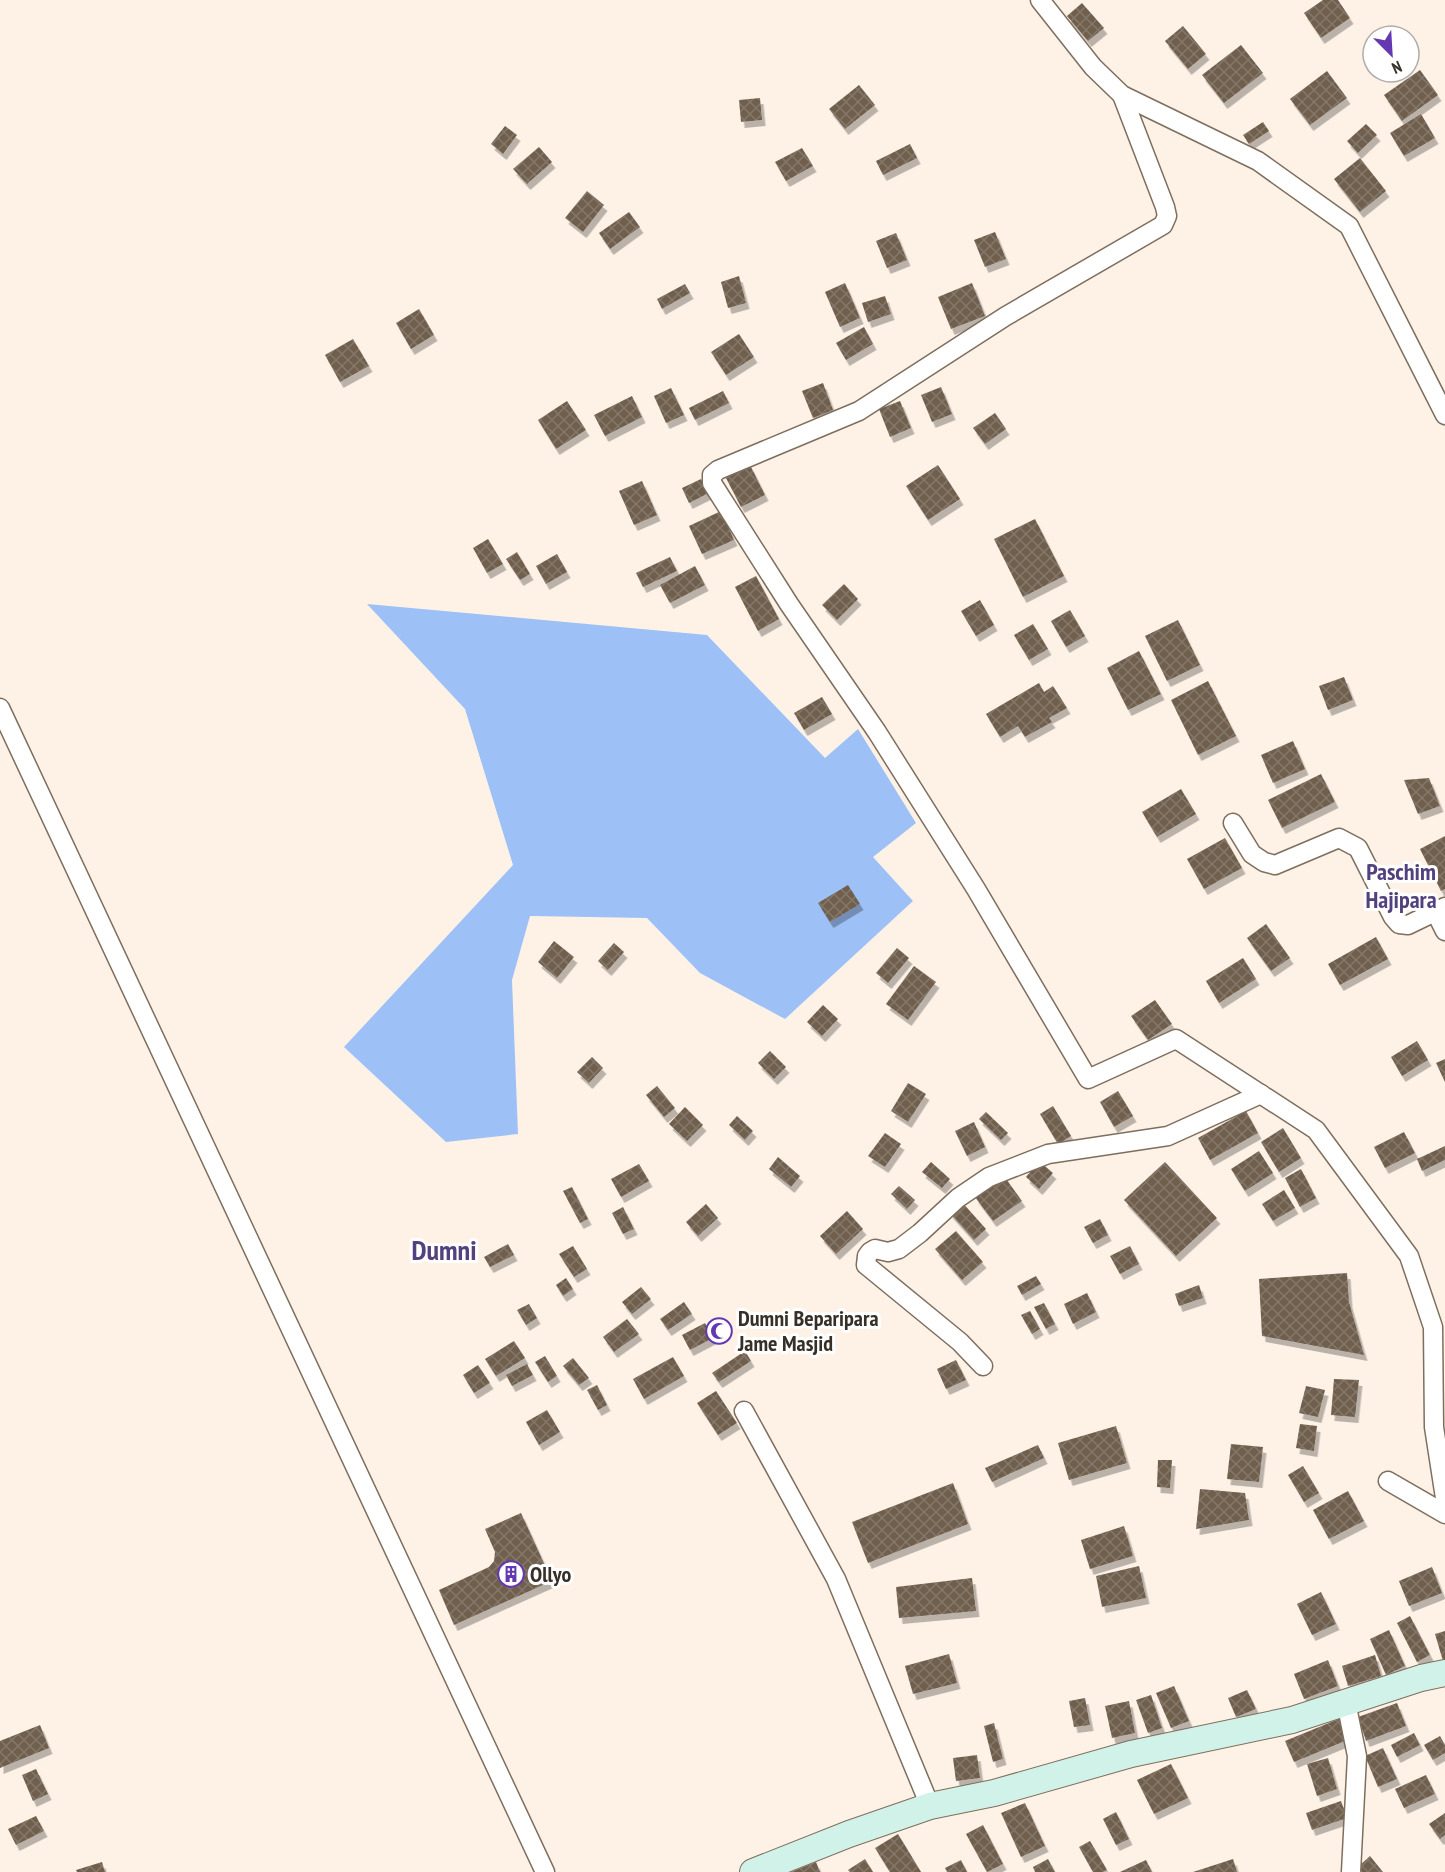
<svg xmlns="http://www.w3.org/2000/svg" width="1445" height="1872" font-family="'PT Sans Narrow',sans-serif">
  <style>
    .water { fill: #9dc0f6 }
    .building { fill: url(#building-cross-hatch); filter: url(#shadow) }
    .lines { fill: none; stroke-linecap: round; stroke-linejoin: round }
    .street-casing { stroke: #7e6e5d; stroke-width: 21 }
    .secondary-casing { stroke: #7e6e5d; stroke-width: 28 }
    .street { stroke: #fff; stroke-width: 18 }
    .secondary { stroke: #d0f2e8; stroke-width: 26 }
    .labels { text-anchor: middle; dominant-baseline: central; stroke-width: 6; stroke-linejoin: round; paint-order: stroke }
    .poi-label { font-size: 22px; font-weight: bold; fill: #373029; stroke: #fff; text-anchor: start }
    .neighbourhood-label { font-size: 24px; font-weight: bold; fill: #52417e; stroke: #fff }
    .district-label { font-size: 28px; font-weight: bold; fill: #52417e; stroke: #fff }
  </style>
  <defs>
    <pattern id="building-cross-hatch" width="8" height="8" patternUnits="userSpaceOnUse" patternTransform="scale(1.5)"><rect width="8" height="8" fill="#6f5f4e"/><path d="M0 0l8 8M0 8l8-8" fill="none" stroke="#84786a"/></pattern>
    <filter id="shadow"><feDropShadow dx="3.5" dy="6" stdDeviation="0" flood-color="#0004"/></filter>
  </defs>
  <rect width="100%" height="100%" fill="#fef2e7"/>
  <polygon class="water" points="367,604 707,635 825,758 858,729 916,823 873,857 913,901 785,1019 700,973 647,918 530,916 512,980 518,1134 446,1142 344,1047 513,865 465,709"/>
  <g class="building">
    <polygon points="1323,0 1338,0 1350,18 1321,38 1304,13"/>
    <polygon points="1082,3 1104,28 1088,41 1067,16"/>
    <polygon points="1183,26 1206,54 1188,69 1165,41"/>
    <polygon points="1241,45 1263,73 1224,103 1202,75"/>
    <polygon points="1420,70 1438,95 1402,121 1384,95"/>
    <polygon points="1327,71 1347,98 1310,125 1290,99"/>
    <polygon points="859,85 875,105 845,129 829,109"/>
    <polygon points="760,98 762,120 741,122 739,100"/>
    <polygon points="1421,114 1435,138 1404,156 1390,133"/>
    <polygon points="1263,122 1269,131 1249,144 1243,135"/>
    <polygon points="1366,124 1377,135 1358,153 1347,141"/>
    <polygon points="505,126 517,135 503,154 491,144"/>
    <polygon points="910,144 917,158 883,175 876,161"/>
    <polygon points="539,147 552,162 527,184 513,169"/>
    <polygon points="802,148 813,166 786,181 775,162"/>
    <polygon points="1360,158 1386,191 1360,212 1334,179"/>
    <polygon points="587,191 604,205 583,232 565,218"/>
    <polygon points="629,212 640,227 610,249 599,233"/>
    <polygon points="995,232 1006,259 985,267 974,240"/>
    <polygon points="896,233 907,260 887,268 876,241"/>
    <polygon points="739,276 746,303 728,308 721,282"/>
    <polygon points="845,283 860,318 840,327 825,292"/>
    <polygon points="972,283 985,316 951,329 938,297"/>
    <polygon points="685,284 690,293 662,309 657,299"/>
    <polygon points="885,296 891,314 868,322 862,303"/>
    <polygon points="419,309 434,335 411,349 396,323"/>
    <polygon points="864,327 873,344 846,360 836,343"/>
    <polygon points="739,334 754,357 726,375 711,352"/>
    <polygon points="353,339 369,366 340,382 325,355"/>
    <polygon points="823,383 833,410 813,418 802,391"/>
    <polygon points="941,387 952,414 932,422 921,395"/>
    <polygon points="671,388 684,415 666,423 654,396"/>
    <polygon points="723,391 729,403 695,420 689,408"/>
    <polygon points="632,396 642,417 605,436 594,415"/>
    <polygon points="567,401 586,430 556,449 538,420"/>
    <polygon points="900,401 911,428 890,437 879,409"/>
    <polygon points="995,413 1006,429 985,444 973,428"/>
    <polygon points="750,465 765,495 741,507 726,478"/>
    <polygon points="938,465 960,499 928,520 906,486"/>
    <polygon points="701,479 707,494 689,503 682,488"/>
    <polygon points="642,481 657,515 634,525 619,491"/>
    <polygon points="721,511 734,540 702,554 689,526"/>
    <polygon points="1035,519 1064,576 1023,597 994,539"/>
    <polygon points="488,539 503,564 487,573 473,548"/>
    <polygon points="517,552 530,574 520,580 506,559"/>
    <polygon points="557,554 567,572 546,584 536,566"/>
    <polygon points="670,557 677,571 643,587 636,573"/>
    <polygon points="695,566 705,585 670,603 660,585"/>
    <polygon points="756,576 779,619 758,631 735,587"/>
    <polygon points="844,584 858,599 837,620 822,605"/>
    <polygon points="980,600 994,625 976,636 961,611"/>
    <polygon points="1070,610 1085,636 1066,647 1051,621"/>
    <polygon points="1178,620 1200,665 1167,681 1145,636"/>
    <polygon points="1033,624 1048,649 1029,660 1014,635"/>
    <polygon points="1139,651 1161,694 1128,710 1107,668"/>
    <polygon points="1344,677 1353,700 1328,710 1319,686"/>
    <polygon points="1208,681 1236,736 1198,755 1171,700"/>
    <polygon points="1039,683 1044,692 1053,686 1067,708 1049,718 1052,722 1025,737 1018,726 1000,737 986,714"/>
    <polygon points="822,697 832,714 804,730 794,713"/>
    <polygon points="1293,741 1305,769 1273,783 1261,755"/>
    <polygon points="1321,774 1335,802 1282,828 1268,800"/>
    <polygon points="1429,778 1440,806 1418,814 1404,780"/>
    <polygon points="1181,789 1196,814 1157,837 1142,812"/>
    <polygon points="1445,836 1445,889 1441,891 1420,849"/>
    <polygon points="1225,838 1242,868 1204,889 1187,859"/>
    <polygon points="848,885 860,904 830,922 818,903"/>
    <polygon points="1266,924 1290,958 1271,971 1247,938"/>
    <polygon points="1376,937 1388,959 1340,985 1328,964"/>
    <polygon points="554,941 574,957 557,978 538,962"/>
    <polygon points="614,943 624,952 608,970 598,961"/>
    <polygon points="897,948 909,958 888,983 876,973"/>
    <polygon points="1243,958 1256,979 1219,1003 1206,981"/>
    <polygon points="914,966 936,982 908,1020 886,1004"/>
    <polygon points="1155,1000 1172,1024 1148,1040 1131,1016"/>
    <polygon points="823,1005 838,1019 822,1036 807,1022"/>
    <polygon points="1417,1041 1428,1060 1402,1076 1391,1057"/>
    <polygon points="770,1051 786,1067 774,1079 758,1063"/>
    <polygon points="592,1057 603,1068 589,1083 577,1072"/>
    <polygon points="1445,1059 1445,1082 1436,1063"/>
    <polygon points="908,1083 926,1094 908,1122 891,1111"/>
    <polygon points="657,1086 675,1108 664,1117 646,1095"/>
    <polygon points="1118,1091 1133,1116 1114,1127 1100,1102"/>
    <polygon points="1053,1106 1071,1136 1058,1144 1040,1114"/>
    <polygon points="685,1107 703,1125 687,1141 669,1124"/>
    <polygon points="1246,1111 1258,1133 1210,1160 1198,1138"/>
    <polygon points="986,1112 1008,1133 1001,1140 979,1119"/>
    <polygon points="737,1116 753,1131 745,1140 729,1125"/>
    <polygon points="974,1122 985,1147 967,1156 955,1131"/>
    <polygon points="1283,1128 1301,1158 1279,1172 1261,1142"/>
    <polygon points="1404,1132 1415,1153 1385,1168 1374,1147"/>
    <polygon points="885,1133 901,1144 885,1167 868,1156"/>
    <polygon points="1445,1146 1445,1160 1422,1171 1417,1159"/>
    <polygon points="1259,1151 1273,1173 1245,1191 1231,1169"/>
    <polygon points="778,1157 800,1176 791,1187 769,1169"/>
    <polygon points="1039,1161 1053,1173 1039,1189 1026,1177"/>
    <polygon points="931,1162 950,1179 942,1188 922,1172"/>
    <polygon points="1165,1162 1217,1218 1176,1256 1124,1200"/>
    <polygon points="639,1164 649,1181 621,1197 611,1179"/>
    <polygon points="1301,1169 1316,1198 1300,1207 1285,1178"/>
    <polygon points="1004,1176 1022,1201 993,1221 975,1197"/>
    <polygon points="899,1186 915,1200 907,1209 891,1194"/>
    <polygon points="572,1187 588,1219 580,1223 563,1191"/>
    <polygon points="1284,1190 1295,1208 1273,1221 1262,1204"/>
    <polygon points="961,1201 986,1229 974,1240 949,1212"/>
    <polygon points="706,1204 718,1218 698,1236 686,1222"/>
    <polygon points="623,1207 634,1229 623,1234 612,1213"/>
    <polygon points="847,1211 863,1229 836,1254 820,1236"/>
    <polygon points="1100,1219 1108,1235 1093,1243 1084,1227"/>
    <polygon points="956,1231 983,1262 962,1280 935,1249"/>
    <polygon points="508,1244 514,1255 490,1267 484,1257"/>
    <polygon points="573,1246 587,1269 574,1277 559,1254"/>
    <polygon points="1130,1246 1139,1264 1120,1274 1110,1256"/>
    <polygon points="1347,1273 1349,1302 1364,1355 1262,1336 1259,1279"/>
    <polygon points="1036,1276 1041,1284 1022,1295 1017,1286"/>
    <polygon points="566,1278 573,1289 563,1296 556,1285"/>
    <polygon points="1199,1285 1203,1298 1179,1306 1175,1294"/>
    <polygon points="641,1287 651,1299 632,1314 622,1302"/>
    <polygon points="1087,1293 1096,1312 1073,1324 1064,1304"/>
    <polygon points="684,1302 692,1314 668,1330 660,1319"/>
    <polygon points="1044,1303 1055,1324 1046,1329 1034,1307"/>
    <polygon points="529,1304 537,1318 526,1325 517,1310"/>
    <polygon points="1030,1311 1040,1329 1032,1334 1021,1315"/>
    <polygon points="627,1319 639,1334 614,1352 603,1337"/>
    <polygon points="705,1323 713,1338 690,1350 682,1335"/>
    <polygon points="514,1341 525,1358 496,1376 485,1359"/>
    <polygon points="745,1351 751,1361 719,1382 712,1373"/>
    <polygon points="545,1356 557,1376 548,1382 535,1362"/>
    <polygon points="673,1357 684,1376 644,1399 633,1379"/>
    <polygon points="573,1358 589,1378 579,1385 563,1366"/>
    <polygon points="956,1360 966,1380 946,1389 937,1369"/>
    <polygon points="527,1364 533,1375 512,1386 506,1375"/>
    <polygon points="478,1365 490,1383 474,1393 463,1375"/>
    <polygon points="1334,1379 1359,1380 1355,1417 1331,1415"/>
    <polygon points="597,1385 607,1405 598,1410 587,1390"/>
    <polygon points="1306,1386 1325,1390 1318,1417 1299,1413"/>
    <polygon points="716,1391 737,1423 718,1435 697,1403"/>
    <polygon points="547,1410 560,1432 539,1445 526,1422"/>
    <polygon points="1300,1424 1317,1426 1314,1451 1296,1448"/>
    <polygon points="1116,1426 1127,1463 1069,1480 1058,1443"/>
    <polygon points="1231,1444 1263,1447 1259,1482 1227,1479"/>
    <polygon points="1038,1445 1044,1458 992,1482 985,1468"/>
    <polygon points="1158,1460 1172,1460 1170,1488 1157,1487"/>
    <polygon points="1303,1466 1319,1493 1304,1502 1288,1475"/>
    <polygon points="953,1483 968,1524 868,1563 852,1522"/>
    <polygon points="1200,1489 1245,1493 1249,1520 1196,1529"/>
    <polygon points="1348,1491 1364,1521 1329,1539 1313,1510"/>
    <polygon points="521,1513 552,1581 454,1625 439,1590 489,1567 494,1561 495,1552 485,1529"/>
    <polygon points="1124,1526 1133,1556 1090,1569 1081,1540"/>
    <polygon points="1139,1566 1146,1598 1102,1607 1096,1576"/>
    <polygon points="1432,1567 1442,1593 1409,1606 1399,1581"/>
    <polygon points="972,1578 976,1611 899,1618 896,1587"/>
    <polygon points="1321,1592 1336,1624 1312,1635 1297,1604"/>
    <polygon points="1410,1616 1430,1655 1417,1662 1397,1623"/>
    <polygon points="1389,1630 1405,1666 1386,1675 1370,1639"/>
    <polygon points="1445,1631 1445,1661 1443,1661 1435,1634"/>
    <polygon points="949,1654 957,1683 913,1694 905,1666"/>
    <polygon points="1375,1655 1381,1676 1348,1686 1342,1666"/>
    <polygon points="1328,1660 1338,1686 1304,1699 1294,1674"/>
    <polygon points="1174,1686 1189,1721 1171,1728 1156,1693"/>
    <polygon points="1247,1690 1256,1709 1236,1717 1228,1698"/>
    <polygon points="1151,1695 1162,1728 1148,1733 1136,1700"/>
    <polygon points="1085,1698 1090,1725 1074,1727 1069,1701"/>
    <polygon points="1129,1701 1135,1733 1112,1738 1105,1706"/>
    <polygon points="1397,1703 1406,1726 1366,1741 1358,1717"/>
    <polygon points="1341,1718 1350,1739 1294,1762 1285,1741"/>
    <polygon points="994,1723 1003,1759 993,1762 984,1726"/>
    <polygon points="40,1725 49,1748 0,1768 0,1741"/>
    <polygon points="1414,1733 1420,1745 1397,1757 1391,1745"/>
    <polygon points="1440,1736 1445,1745 1445,1753 1433,1760 1424,1745"/>
    <polygon points="1383,1748 1397,1779 1378,1787 1365,1756"/>
    <polygon points="977,1755 980,1778 956,1781 953,1758"/>
    <polygon points="1328,1758 1337,1789 1317,1796 1307,1764"/>
    <polygon points="1171,1764 1188,1798 1154,1814 1137,1780"/>
    <polygon points="36,1769 48,1794 33,1801 22,1775"/>
    <polygon points="1426,1775 1435,1794 1404,1808 1395,1789"/>
    <polygon points="1341,1801 1347,1818 1312,1830 1306,1813"/>
    <polygon points="1025,1803 1045,1846 1021,1857 1001,1813"/>
    <polygon points="1116,1812 1129,1839 1116,1845 1103,1819"/>
    <polygon points="1445,1813 1445,1835 1440,1839 1429,1824"/>
    <polygon points="36,1816 44,1831 16,1845 8,1829"/>
    <polygon points="983,1825 1003,1864 987,1872 966,1834"/>
    <polygon points="898,1834 921,1872 890,1872 875,1848"/>
    <polygon points="1090,1841 1107,1870 1103,1872 1093,1872 1079,1847"/>
    <polygon points="1370,1856 1383,1872 1362,1872 1358,1867"/>
    <polygon points="865,1859 873,1872 850,1872 848,1870"/>
    <polygon points="1048,1859 1055,1872 1035,1872 1033,1867"/>
    <polygon points="1233,1859 1237,1872 1193,1872"/>
    <polygon points="961,1860 967,1872 947,1872 945,1868"/>
    <polygon points="1146,1860 1152,1872 1120,1872"/>
    <polygon points="102,1862 105,1872 77,1872 76,1870"/>
    <polygon points="816,1862 820,1872 791,1872"/>
  </g>
  <g class="lines">
    <g class="street-casing">
      <g id="street">
        <polyline points="1040,0 1093,67 1122,95 1258,161 1349,226 1445,415"/>
        <polyline points="1122,95 1165,207 1167,216 1163,225 1006,316 859,411 718,470 712,475 712,483 789,604 877,732 976,889 1088,1079 1176,1039 1316,1130 1409,1256 1433,1327 1434,1427 1445,1498"/>
        <polyline points="0,708 545,1872"/>
        <polyline points="1233,823 1252,854 1264,862 1275,865 1339,838 1358,848 1393,917 1399,924 1408,925 1445,907"/>
        <polyline points="1436,913 1445,931"/>
        <polyline points="983,1366 960,1342 866,1265 867,1256 870,1252 875,1249 888,1252 899,1249 920,1233 958,1198 989,1177 1048,1154 1168,1136 1261,1094"/>
        <polyline points="744,1411 836,1579 930,1806"/>
        <polyline points="1388,1481 1445,1514"/>
        <polyline points="1346,1702 1357,1756 1351,1872"/>
      </g>
    </g>
    <g class="secondary-casing">
      <polyline id="secondary" points="753,1872 849,1834 930,1806 994,1793 1131,1754 1292,1720 1421,1678 1445,1673"/>
    </g>
    <use href="#street" class="street"/>
    <use href="#secondary" class="secondary"/>
  </g>
  <defs>
    <g id="mosque-ring" transform="scale(1.35)"><circle r="9.5" fill="#fff" stroke="#6338b0" stroke-width="1.5"/><path d="M3.5-4.9A6 6 0 1 0 3.5 4.9A5 5 0 1 1 3.5-4.9Z" fill="#6338b0"/></g>
    <g id="building-ring" transform="scale(1.35)"><circle r="9.5" fill="#fff" stroke="#6338b0" stroke-width="1.5"/><path d="M-4-6H4V6H1V3H-1V6H-4ZM-2.5-4.3h1.7v1.8h-1.7ZM.8-4.3h1.7v1.8H.8ZM-2.5-1h1.7V.8h-1.7ZM.8-1h1.7V.8H.8Z" fill="#6338b0"/></g>
  </defs>
  <g fill-rule="evenodd">
    <use href="#mosque-ring" x="719" y="1331"/>
    <use href="#building-ring" x="511" y="1574"/>
  </g>
  <g class="labels">
    <g class="poi-label">
      <text x="738" y="1318">Dumni Beparipara<tspan x="738" dy="25">Jame Masjid</tspan></text>
      <text x="530" y="1574">Ollyo</text>
    </g>
    <g class="neighbourhood-label">
      <text x="1401" y="871">Paschim<tspan x="1401" dy="28">Hajipara</tspan></text>
    </g>
    <g class="district-label">
      <text x="444" y="1249">Dumni</text>
    </g>
  </g>
  <g transform="translate(1391 54) rotate(156)"><circle r="28" fill="#ffffff" stroke="#afaca9" stroke-width="1.5"/>
  <path d="M0-4.5L10 22L0 15L-10 22Z" fill="#6338b0"/>
  <text y="-9" font-size="16" font-weight="bold" text-anchor="middle" fill="#373029">N</text>
  </g>
</svg>
